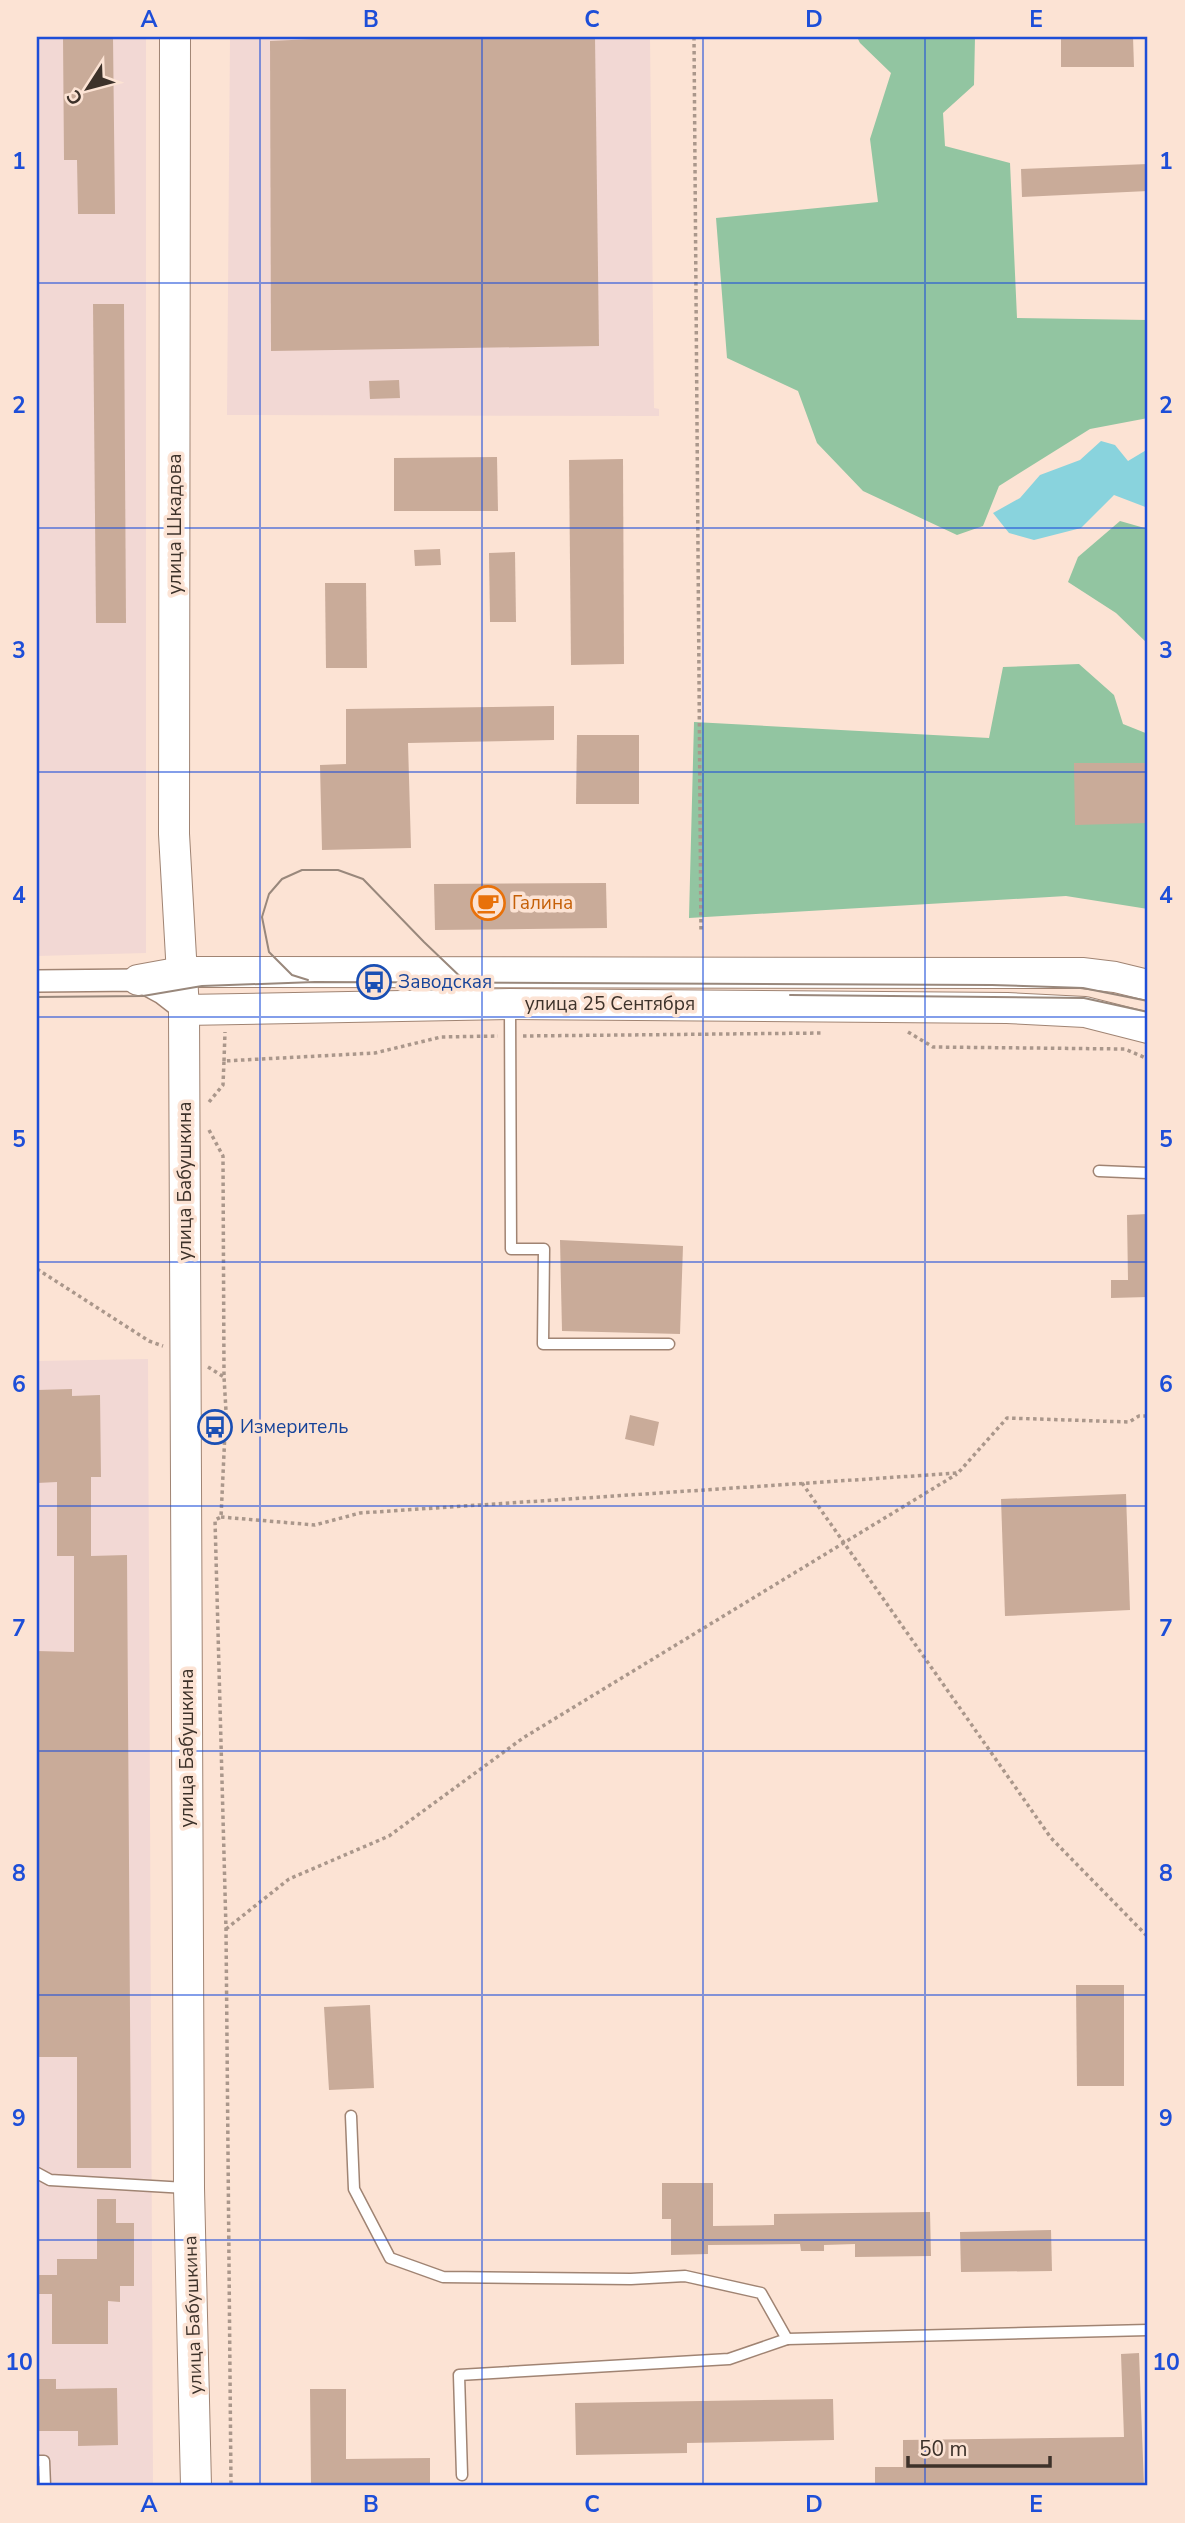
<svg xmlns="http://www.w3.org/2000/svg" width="1185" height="2523" font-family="'Nunito Sans',sans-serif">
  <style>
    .industrial { fill: #f2d8d4 }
    .forest { fill: #92c5a1 }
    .water { fill: #89d3dd }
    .building { fill: #c9ab99 }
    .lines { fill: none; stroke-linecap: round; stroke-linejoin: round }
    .service-casing { stroke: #a08473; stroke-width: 13 }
    .minor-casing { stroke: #a08473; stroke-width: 24 }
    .secondary-casing { stroke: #a08473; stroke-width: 32 }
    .path { stroke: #aa978b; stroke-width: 3.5; stroke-dasharray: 3.5 3.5; stroke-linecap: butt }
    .service { stroke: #fff; stroke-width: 10 }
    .minor { stroke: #fff; stroke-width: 21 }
    .secondary { stroke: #fff; stroke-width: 30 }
    .tram { stroke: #99887c; stroke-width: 2 }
    .grid { fill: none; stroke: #1d4ed8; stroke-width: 2; stroke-opacity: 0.55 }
    .labels { text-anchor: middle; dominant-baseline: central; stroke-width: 7; stroke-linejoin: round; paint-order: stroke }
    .street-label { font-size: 19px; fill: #3d322a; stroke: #fce3d4 }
    .food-label { font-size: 19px; fill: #c56008; stroke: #fce3d4; text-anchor: start }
    .transit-label { font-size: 19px; fill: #164399; stroke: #fce3d4; text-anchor: start }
    .neatline { fill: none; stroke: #1d4ed8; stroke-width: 2.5 }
    .grid-label { font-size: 23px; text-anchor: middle; font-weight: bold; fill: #1d4ed8 }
  </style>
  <rect width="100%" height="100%" fill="#fce3d4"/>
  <g class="industrial">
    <polygon points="37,37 146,37 146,953 37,956"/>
    <polygon points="230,37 650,37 654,408 659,409 659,416 227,415"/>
    <polygon points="148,1359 153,2486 37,2486 37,1361"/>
  </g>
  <g class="forest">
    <polygon points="857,37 975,37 974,85 943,113 945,146 1010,163 1017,318 1148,320 1148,418 1090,429 999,486 983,526 957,535 863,491 817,443 798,391 727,358 716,218 878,202 870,139 891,73 860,43"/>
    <polygon points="1120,521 1148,529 1148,644 1116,613 1068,582 1078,557"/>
    <polygon points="1079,664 1114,695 1123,724 1148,734 1148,909 1066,896 689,918 694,722 989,738 1003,667"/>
  </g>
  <polygon class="water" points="1101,441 1115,445 1128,461 1148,449 1148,508 1114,495 1081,528 1034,540 1009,533 993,513 1020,498 1040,475 1080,460"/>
  <g class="building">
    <polygon points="63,37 113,37 115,214 78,214 77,160 64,160"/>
    <polygon points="356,37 595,37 599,346 271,351 270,41"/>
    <polygon points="1061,37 1133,37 1134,67 1061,67"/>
    <polygon points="1148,164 1148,191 1022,197 1021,169"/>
    <polygon points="93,304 124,304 126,623 96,623"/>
    <polygon points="399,380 400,398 370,399 369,381"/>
    <polygon points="497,457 498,511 394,511 394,458"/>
    <polygon points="623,459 624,664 571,665 569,460"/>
    <polygon points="440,549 441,565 415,566 414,550"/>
    <polygon points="515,552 516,622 490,622 489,553"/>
    <polygon points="325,583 366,583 367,668 326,668"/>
    <polygon points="554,706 554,740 408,743 411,848 322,850 320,765 346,764 346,709"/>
    <polygon points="577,735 639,735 639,804 576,804"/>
    <polygon points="1074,763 1148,763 1148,823 1075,825"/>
    <polygon points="606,883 607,928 435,930 434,884"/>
    <polygon points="1148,1214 1148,1297 1111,1298 1111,1280 1128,1280 1127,1215"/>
    <polygon points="560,1240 683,1246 680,1334 562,1331"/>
    <polygon points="72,1389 72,1396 100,1395 101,1477 91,1477 91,1556 127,1555 131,2168 77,2168 77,2057 37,2057 37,1651 74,1652 74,1556 57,1556 57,1482 37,1483 37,1390"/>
    <polygon points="630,1415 659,1422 654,1446 625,1439"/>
    <polygon points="1126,1494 1130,1610 1005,1616 1001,1499"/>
    <polygon points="1076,1985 1124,1985 1124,2086 1077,2086"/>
    <polygon points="370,2005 374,2088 329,2090 324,2007"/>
    <polygon points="662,2183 713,2183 713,2226 774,2225 774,2214 930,2212 931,2256 855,2257 855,2244 824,2245 824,2251 801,2251 800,2244 708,2245 708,2254 671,2255 671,2219 662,2219"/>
    <polygon points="97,2199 116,2199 116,2223 134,2223 134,2286 120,2286 120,2302 108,2301 108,2344 52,2344 52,2294 38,2294 39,2275 57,2275 57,2259 97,2259"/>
    <polygon points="1051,2230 1052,2271 961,2272 960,2232"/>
    <polygon points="1139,2353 1144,2486 875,2486 875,2467 903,2467 903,2440 1124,2437 1121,2354"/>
    <polygon points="37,2379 56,2379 56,2389 117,2388 118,2445 78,2446 78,2431 37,2431"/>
    <polygon points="310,2389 346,2389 346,2459 430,2458 430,2486 311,2486"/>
    <polygon points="833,2399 834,2440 687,2443 687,2453 576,2455 575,2403"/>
  </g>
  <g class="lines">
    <g class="service-casing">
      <g id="service">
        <polyline points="510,1006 511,1249 544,1249 543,1344 669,1344"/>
        <polyline points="1099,1171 1148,1173"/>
        <polyline points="351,2116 354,2189 390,2258 443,2277 631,2279 685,2276 761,2293 787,2339"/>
        <polyline points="37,2173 50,2180 186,2188"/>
        <polyline points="37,2461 44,2461 45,2486"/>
        <polyline points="462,2475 459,2375 729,2359 787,2339 1148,2330"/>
      </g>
    </g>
    <g class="minor-casing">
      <polyline id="minor" points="37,981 138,980 162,993 184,1010"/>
    </g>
    <g class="secondary-casing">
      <g id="secondary">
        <polyline points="175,37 174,834 184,1010 189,2188 196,2486"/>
        <polyline points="138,980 182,972 1082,973 1115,977 1148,985"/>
        <polyline points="184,1010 510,1004 1007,1008 1085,1012 1148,1028"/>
      </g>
    </g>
    <g class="path">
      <polyline points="694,37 701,933"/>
      <polyline points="908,1032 933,1047 1125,1049 1148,1059"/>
      <polyline points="523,1036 823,1033"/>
      <polyline points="224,1061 225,1032"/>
      <polyline points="209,1102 223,1085 224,1061 375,1053 441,1037 498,1036"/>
      <polyline points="209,1130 223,1156 224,1377 226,1411 221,1517 215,1520 226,1929 231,2486"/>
      <polyline points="37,1269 149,1341 163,1346"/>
      <polyline points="208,1367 224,1377"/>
      <polyline points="802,1483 1051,1838 1148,1937"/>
      <polyline points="221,1517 315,1525 360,1513 958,1473 1007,1418 1129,1422 1139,1416 1148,1416"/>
      <polyline points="226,1929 289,1879 389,1836 523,1738 957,1474"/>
    </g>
    <use href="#service" class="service"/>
    <use href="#minor" class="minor"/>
    <use href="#secondary" class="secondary"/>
    <g class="tram">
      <polyline points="308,980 292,975 269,952 262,917 269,894 282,879 302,870 338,870 363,879 424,942 469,985"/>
      <polyline points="790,995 1084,998 1148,1012"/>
      <polyline points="37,997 143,996 202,986 315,982 992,985 1083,988 1148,1001"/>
    </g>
  </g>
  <path class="grid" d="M260,37v2449M482,37v2449M703,37v2449M925,37v2449M37,283h1111M37,528h1111M37,772h1111M37,1017h1111M37,1262h1111M37,1506h1111M37,1751h1111M37,1995h1111M37,2240h1111"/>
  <defs>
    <g id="cafe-ring" transform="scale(1.75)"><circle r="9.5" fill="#fce3d4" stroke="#e8710a" stroke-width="1.5"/><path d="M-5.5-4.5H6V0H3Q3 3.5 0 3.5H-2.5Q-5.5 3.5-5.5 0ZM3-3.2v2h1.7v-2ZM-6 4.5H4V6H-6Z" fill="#e8710a"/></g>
    <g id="bus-ring" transform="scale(1.75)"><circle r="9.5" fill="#fce3d4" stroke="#1a4fb4" stroke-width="1.5"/><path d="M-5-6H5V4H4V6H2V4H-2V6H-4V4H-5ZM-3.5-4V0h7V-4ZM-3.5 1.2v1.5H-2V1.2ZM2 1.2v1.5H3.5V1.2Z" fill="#1a4fb4"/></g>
  </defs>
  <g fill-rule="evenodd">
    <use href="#cafe-ring" x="488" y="903"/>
    <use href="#bus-ring" x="374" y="982"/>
    <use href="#bus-ring" x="215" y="1427"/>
  </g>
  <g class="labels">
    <g class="street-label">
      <text transform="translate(175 524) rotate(-90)">улица Шкадова</text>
      <text x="610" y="1004">улица 25 Сентября</text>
      <text transform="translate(185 1181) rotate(-90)">улица Бабушкина</text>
      <text transform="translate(187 1748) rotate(-90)">улица Бабушкина</text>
      <text transform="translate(193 2315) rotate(-92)">улица Бабушкина</text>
    </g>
    <g class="food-label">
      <text x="512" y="903">Галина</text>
    </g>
    <g class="transit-label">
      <text x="398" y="982">Заводская</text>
      <text x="240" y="1427">Измеритель</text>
    </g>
  </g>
  <rect width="1185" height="2523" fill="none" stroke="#fce3d4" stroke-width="77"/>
  <g transform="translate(88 88) rotate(234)" stroke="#fce3d4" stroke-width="5" paint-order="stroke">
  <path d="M0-5L12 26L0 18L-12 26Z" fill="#3d322a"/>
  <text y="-10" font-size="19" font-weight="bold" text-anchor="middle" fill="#3d322a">С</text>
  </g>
  <path d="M908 2456v10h142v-10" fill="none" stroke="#3d322a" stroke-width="3.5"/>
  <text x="919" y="2456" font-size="21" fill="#3d322a" stroke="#fce3d4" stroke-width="5" paint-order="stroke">50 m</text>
  <rect x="38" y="38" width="1108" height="2446" class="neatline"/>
  <g class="grid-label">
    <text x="149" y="27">A</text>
    <text x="371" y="27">B</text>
    <text x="592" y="27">C</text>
    <text x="814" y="27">D</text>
    <text x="1036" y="27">E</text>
    <text x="19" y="169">1</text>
    <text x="1166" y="169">1</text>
    <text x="19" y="413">2</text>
    <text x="1166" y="413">2</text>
    <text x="19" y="658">3</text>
    <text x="1166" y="658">3</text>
    <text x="19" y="903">4</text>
    <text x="1166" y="903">4</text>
    <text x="19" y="1147">5</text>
    <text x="1166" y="1147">5</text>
    <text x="19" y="1392">6</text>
    <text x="1166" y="1392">6</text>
    <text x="19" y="1636">7</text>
    <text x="1166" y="1636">7</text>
    <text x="19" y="1881">8</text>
    <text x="1166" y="1881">8</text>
    <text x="19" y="2126">9</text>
    <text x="1166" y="2126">9</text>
    <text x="19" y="2370">10</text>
    <text x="1166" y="2370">10</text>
    <text x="149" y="2512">A</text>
    <text x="371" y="2512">B</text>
    <text x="592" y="2512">C</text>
    <text x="814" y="2512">D</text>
    <text x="1036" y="2512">E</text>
  </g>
</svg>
